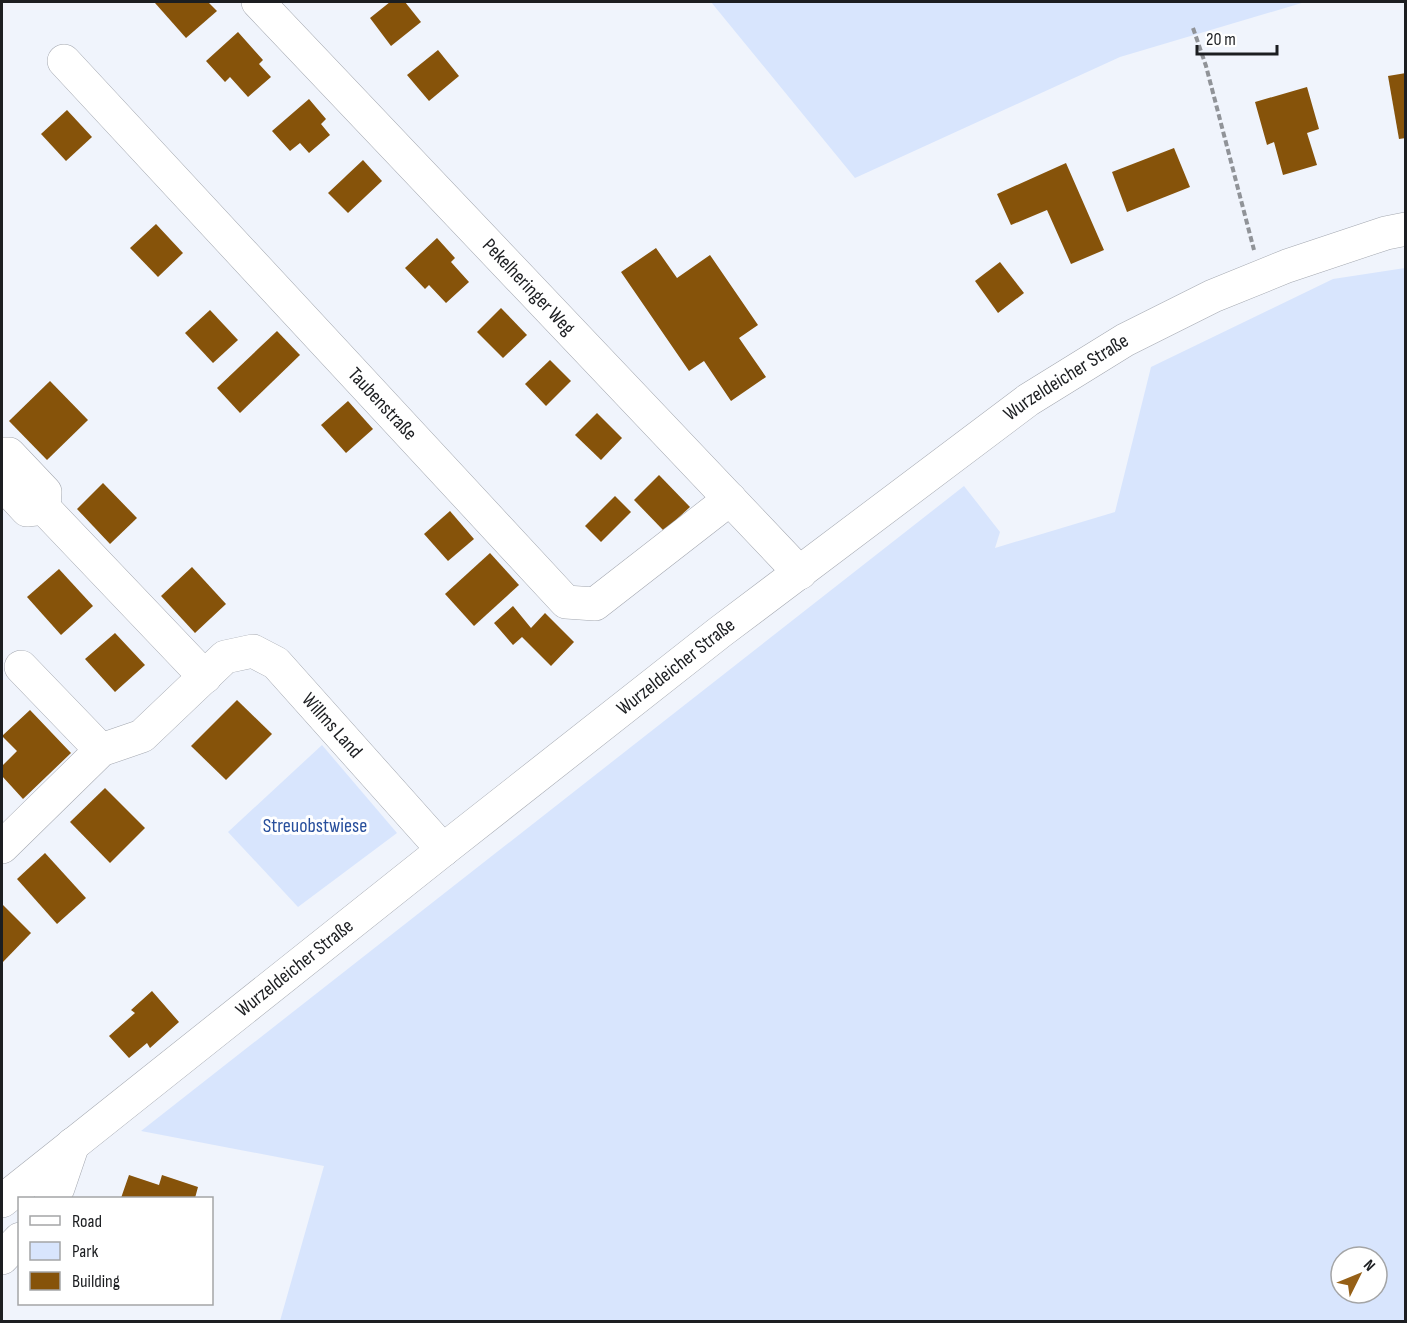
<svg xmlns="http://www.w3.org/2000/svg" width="1407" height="1323" font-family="'Sofia Sans Condensed',sans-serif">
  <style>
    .green { fill: #d8e5fd; fill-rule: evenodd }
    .building { fill: #86530a }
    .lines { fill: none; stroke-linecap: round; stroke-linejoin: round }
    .minor-casing { stroke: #a4a8b0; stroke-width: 34 }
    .major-casing { stroke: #a4a8b0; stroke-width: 34 }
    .path { stroke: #909398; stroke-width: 4; stroke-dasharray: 6 3; stroke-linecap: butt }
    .minor { stroke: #fff; stroke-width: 33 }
    .major { stroke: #fff; stroke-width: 33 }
    .labels { text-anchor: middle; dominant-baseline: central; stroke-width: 6; stroke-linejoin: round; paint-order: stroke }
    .street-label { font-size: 20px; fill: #1c1e21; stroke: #fff }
    .park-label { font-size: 20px; fill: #284f9c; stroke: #fff }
  </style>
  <rect width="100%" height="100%" fill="#f0f4fc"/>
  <g class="green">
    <polygon points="711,2 1305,2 1120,57 855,178"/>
    <path d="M1405,268v1053h-1125l44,-155 -183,-35 823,-645 36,46 -5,16 120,-36 36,-145 182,-88zM1341,1257h36v36h-36z"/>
    <polygon points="322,745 397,833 298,907 228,832"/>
  </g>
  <g class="building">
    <polygon points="157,2 208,2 217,11 186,38 155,3"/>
    <polygon points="390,2 405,2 421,22 391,46 370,18"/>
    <polygon points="238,32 263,60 259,64 271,77 248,97 230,77 225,82 206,61"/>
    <polygon points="438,50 459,76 429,101 407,75"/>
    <polygon points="1406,73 1406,138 1399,139 1388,76"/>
    <polygon points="1307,87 1319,129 1307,133 1317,165 1283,175 1274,142 1267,145 1255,102"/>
    <polygon points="309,99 326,119 321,124 330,135 309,153 300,143 290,151 272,131"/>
    <polygon points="67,110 92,137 66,161 41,134"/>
    <polygon points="1174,148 1190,187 1127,212 1112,172"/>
    <polygon points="363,160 382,181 348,213 328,193"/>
    <polygon points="1066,163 1104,250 1071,264 1047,210 1011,225 997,194"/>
    <polygon points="156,224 183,253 158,277 130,248"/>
    <polygon points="437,238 455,258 451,262 469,282 446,303 429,285 425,289 405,268"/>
    <polygon points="656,248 677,278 710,255 758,325 739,338 766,377 731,401 704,361 689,371 621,272"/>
    <polygon points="1000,262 1024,293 998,313 975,281"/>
    <polygon points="501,308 527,335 503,358 477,332"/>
    <polygon points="210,310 238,340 213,363 185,333"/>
    <polygon points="277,331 300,355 240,413 217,388"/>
    <polygon points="550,360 571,381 546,406 525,384"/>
    <polygon points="50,381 88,420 47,460 9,421"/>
    <polygon points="348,401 373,429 346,453 321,425"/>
    <polygon points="597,413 622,438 601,460 575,435"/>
    <polygon points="659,475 690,507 664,531 634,500"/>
    <polygon points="103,483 137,518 110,544 77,509"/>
    <polygon points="615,496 631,512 601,542 585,526"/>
    <polygon points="450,511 474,539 448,561 424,534"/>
    <polygon points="490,553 519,585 474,626 445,594"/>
    <polygon points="192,567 226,604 195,633 161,596"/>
    <polygon points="59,569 93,606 61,635 27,597"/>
    <polygon points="513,606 531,628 545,613 574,642 551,666 522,637 513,645 494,623"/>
    <polygon points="115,633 145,665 115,692 85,659"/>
    <polygon points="237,700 272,734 226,780 191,746"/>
    <polygon points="30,710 71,753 23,799 2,776 2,766 17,751 2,736"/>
    <polygon points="105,788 145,828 110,863 70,822"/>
    <polygon points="45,853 86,898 57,924 17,879"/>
    <polygon points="2,904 31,933 2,963"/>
    <polygon points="152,991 179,1022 150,1048 147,1043 129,1058 109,1036 135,1013 131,1010"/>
    <polygon points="129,1175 159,1185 162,1175 198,1187 195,1198 121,1198"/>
  </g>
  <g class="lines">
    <g class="minor-casing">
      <g id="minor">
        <path id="s1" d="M258,2l542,571"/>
        <path id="s2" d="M64,61l502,541 29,2 135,-105"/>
        <polyline points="2,454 9,454 45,492 44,508"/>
        <polyline points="2,483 27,510 44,508 205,677"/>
        <polyline points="21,667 101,750"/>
        <path id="s3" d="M2,847l99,-97 41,-14 83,-79 28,-6 23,12 167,187"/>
        <polyline points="51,1198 58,1188 73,1144"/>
        <polyline points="2,1258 20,1239"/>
      </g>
    </g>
    <g class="major-casing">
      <g id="major">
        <path id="s4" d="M2,1201l441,-351 277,-218 308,-232 97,-60 88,-44 74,-30 99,-33 20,-4"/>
      </g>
    </g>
    <polyline class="path" points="1193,28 1206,66 1254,250"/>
    <use href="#minor" class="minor"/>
    <use href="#major" class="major"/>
  </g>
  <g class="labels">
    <g class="street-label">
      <text stroke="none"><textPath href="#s1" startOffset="393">Pekelheringer Weg</textPath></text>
      <text stroke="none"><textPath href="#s4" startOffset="1346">Wurzeldeicher Straße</textPath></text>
      <text stroke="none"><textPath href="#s2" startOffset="468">Taubenstraße</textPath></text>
      <text stroke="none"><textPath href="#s4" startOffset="860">Wurzeldeicher Straße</textPath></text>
      <text stroke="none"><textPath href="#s3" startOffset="435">Willms Land</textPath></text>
      <text stroke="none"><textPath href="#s4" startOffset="374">Wurzeldeicher Straße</textPath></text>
    </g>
    <g class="park-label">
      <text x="315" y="826">Streuobstwiese</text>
    </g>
  </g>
  <rect width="1407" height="1323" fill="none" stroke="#1c1e21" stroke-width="6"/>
  <rect x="18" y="1197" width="195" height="108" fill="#ffffff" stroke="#a4a5a6" stroke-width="1.5"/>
  <rect x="30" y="1216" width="30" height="9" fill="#ffffff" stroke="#a4a5a6" stroke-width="1.5"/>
  <text x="72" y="1227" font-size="18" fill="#1c1e21">Road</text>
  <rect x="30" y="1242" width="30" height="18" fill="#d8e5fd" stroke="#a4a5a6" stroke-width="1.5"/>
  <text x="72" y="1257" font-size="18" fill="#1c1e21">Park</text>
  <rect x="30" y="1272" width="30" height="18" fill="#86530a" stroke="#a4a5a6" stroke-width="1.5"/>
  <text x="72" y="1287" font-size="18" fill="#1c1e21">Building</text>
  <g transform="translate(1359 1275) rotate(47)"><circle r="28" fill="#ffffff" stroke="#a4a5a6" stroke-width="1.5"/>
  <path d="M0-4.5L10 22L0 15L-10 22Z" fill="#966017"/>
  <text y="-9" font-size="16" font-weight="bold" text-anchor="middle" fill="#1c1e21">N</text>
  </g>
  <path d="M1197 45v9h80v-9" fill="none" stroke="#1c1e21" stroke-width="3"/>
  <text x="1206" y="45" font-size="18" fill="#1c1e21" stroke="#ffffff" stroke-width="4.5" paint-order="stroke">20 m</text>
</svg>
